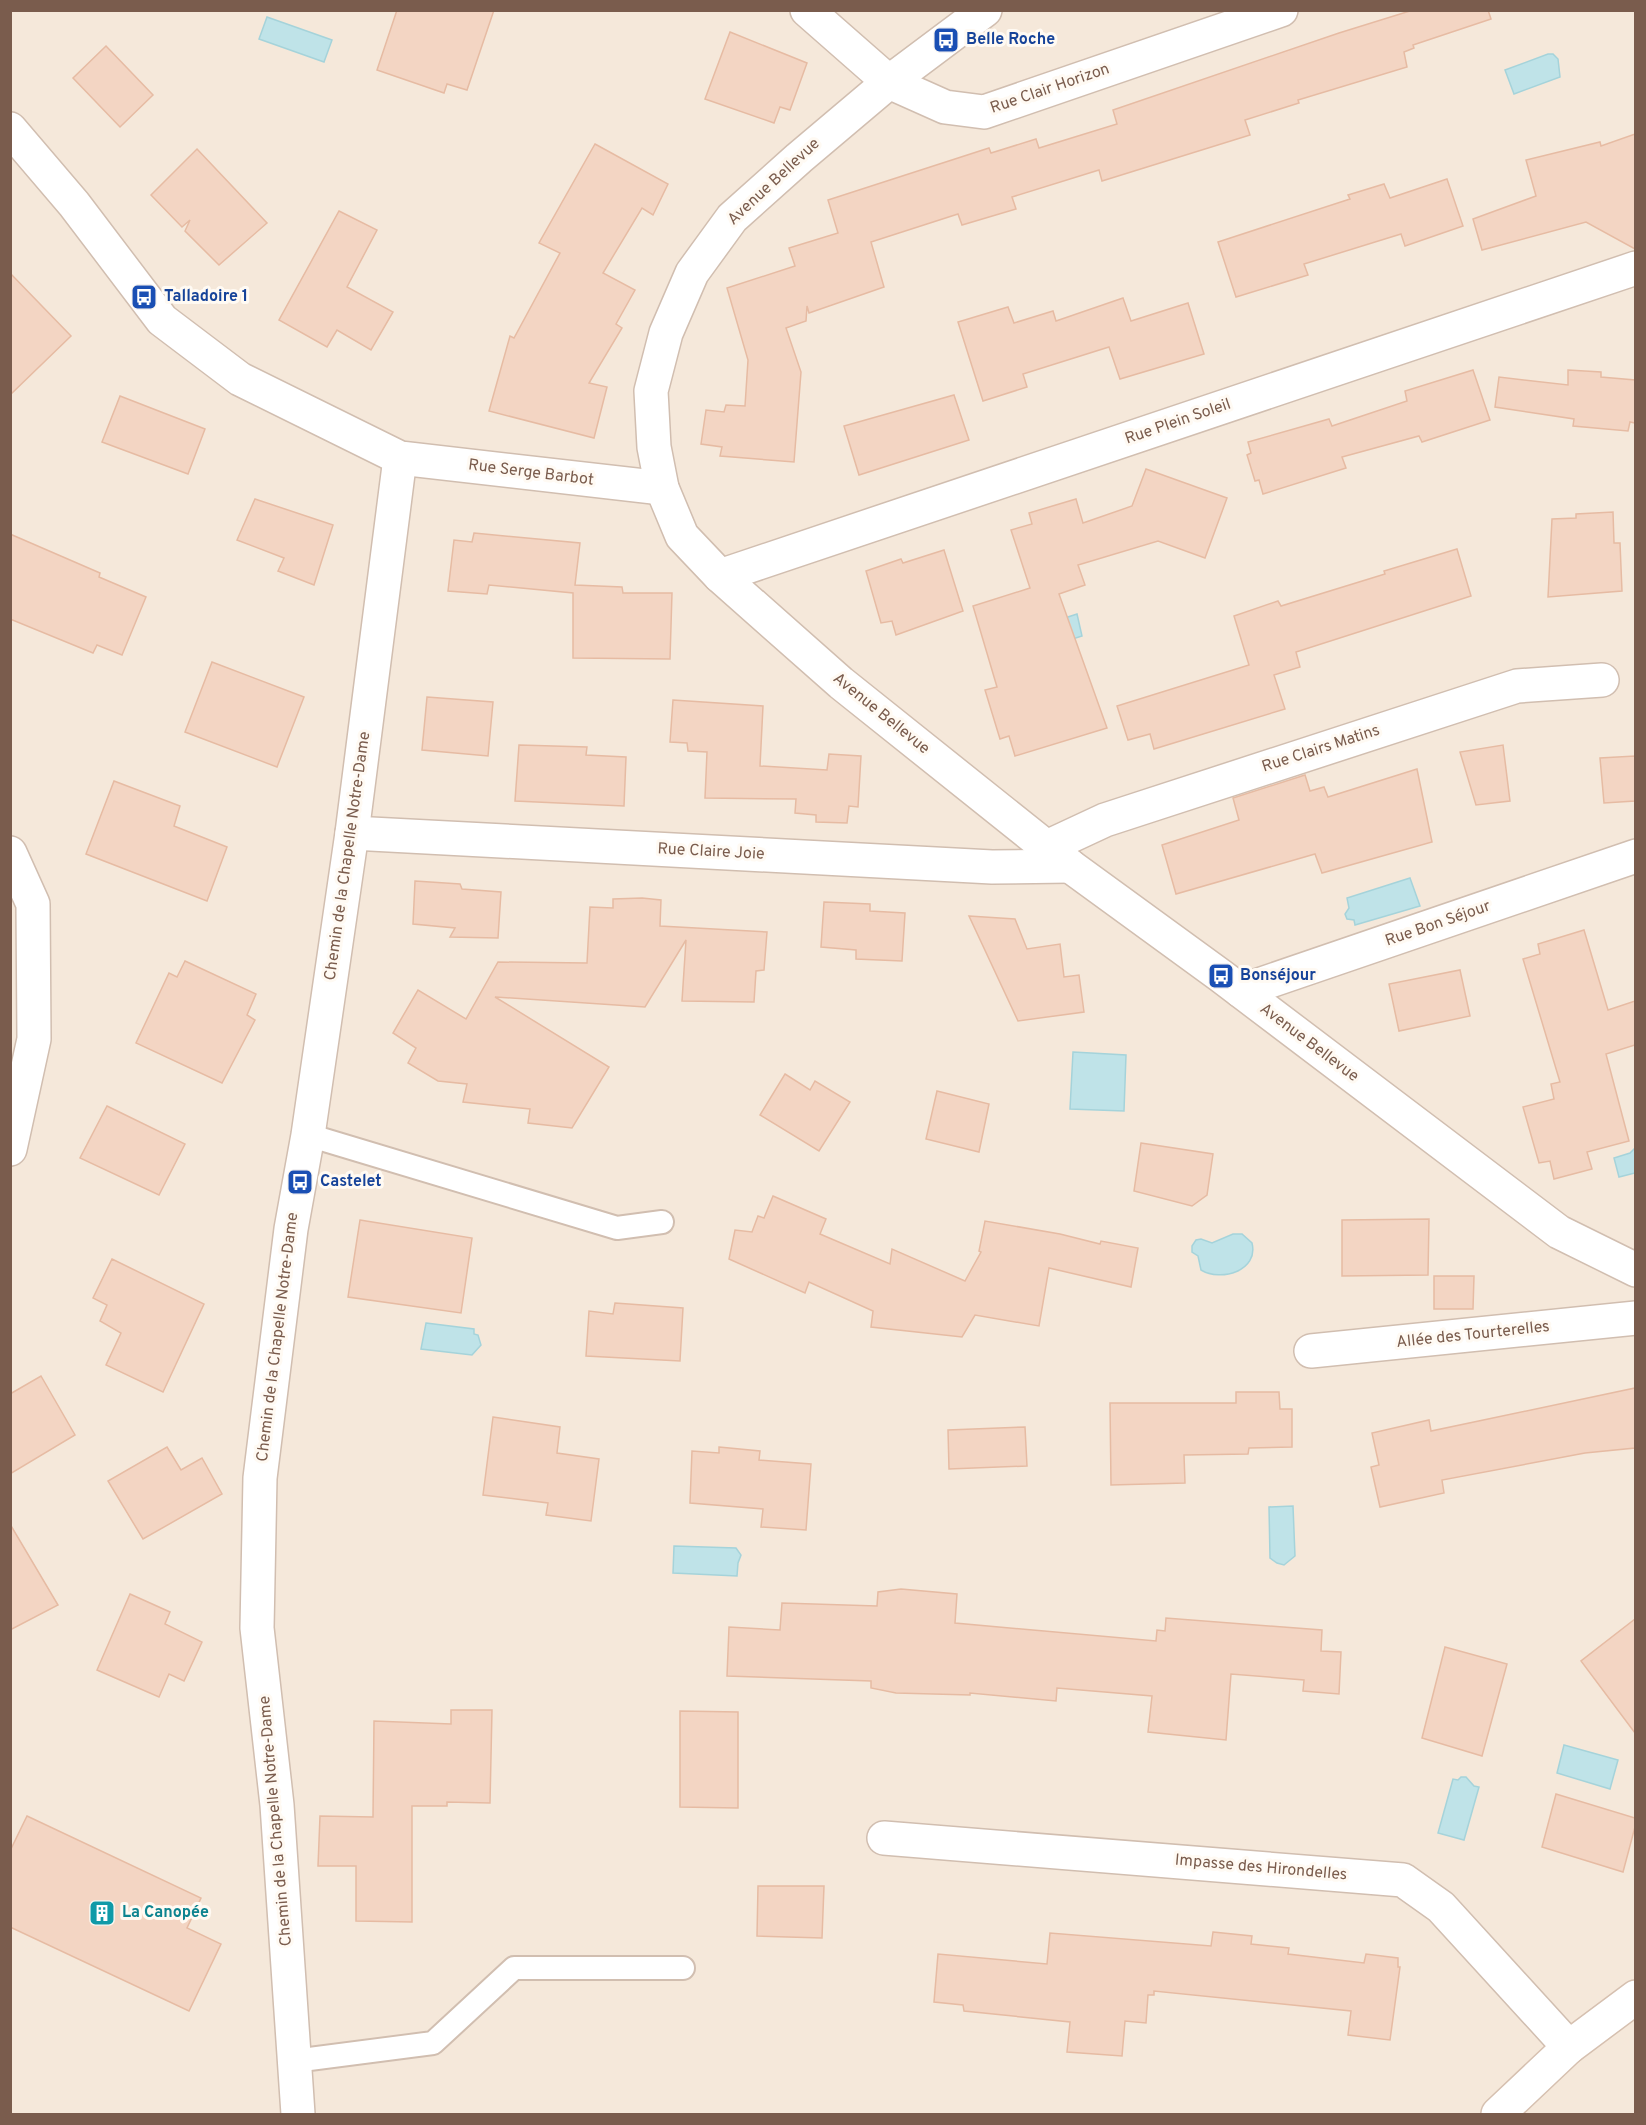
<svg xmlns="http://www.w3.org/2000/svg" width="1646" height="2125" font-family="Overpass,sans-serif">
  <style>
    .residential { fill: #f5e8da }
    .water { fill: #bfe3e8; stroke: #a5d3da; stroke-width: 1.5 }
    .building { fill: #f3d5c3; stroke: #e6bba3; stroke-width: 1.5 }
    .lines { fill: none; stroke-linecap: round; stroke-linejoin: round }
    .lane-casing { stroke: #d1beb0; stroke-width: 26 }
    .street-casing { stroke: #d1beb0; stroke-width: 36 }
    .secondary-casing { stroke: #d6c0b0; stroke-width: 36 }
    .lane { stroke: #fff; stroke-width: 22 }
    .street { stroke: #fff; stroke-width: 33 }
    .secondary { stroke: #fff; stroke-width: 33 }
    .labels { text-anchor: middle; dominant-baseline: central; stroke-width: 6; stroke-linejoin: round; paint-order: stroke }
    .transit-label { font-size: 16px; font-weight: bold; fill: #164399; stroke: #fffaf3; text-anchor: start }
    .street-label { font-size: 16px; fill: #7a5c4d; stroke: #fffaf3 }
    .culture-label { font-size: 16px; font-weight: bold; fill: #0d838f; stroke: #fffaf3; text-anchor: start }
  </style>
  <rect width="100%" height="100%" fill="#fdf6ec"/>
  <rect class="residential" x="11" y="11" width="1624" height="2103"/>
  <g class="water">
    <polygon points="267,17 332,40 324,62 259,39"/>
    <polygon points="1548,54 1553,54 1558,59 1560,77 1514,94 1505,70"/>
    <polygon points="1077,614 1082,636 1035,651 1065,618"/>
    <polygon points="1410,878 1420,906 1355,925 1354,920 1347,919 1345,914 1349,908 1347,898"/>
    <polygon points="1073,1052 1126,1055 1124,1111 1070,1109"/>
    <polygon points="1635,1148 1635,1173 1619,1177 1614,1158 1630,1153"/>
    <path d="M1233,1234h9l10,9c7,28 -31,39 -51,27l-3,-14 -6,-4v-6l4,-6 5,-1 11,4z"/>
    <polygon points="426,1323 474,1329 474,1334 478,1335 481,1345 472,1355 421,1349"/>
    <polygon points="1293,1506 1295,1556 1284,1565 1277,1563 1270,1558 1269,1507"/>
    <polygon points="674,1546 736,1548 741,1555 738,1563 737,1576 673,1573"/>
    <polygon points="1564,1745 1618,1760 1610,1789 1557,1773"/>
    <polygon points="1461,1777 1466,1777 1474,1786 1479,1787 1464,1840 1438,1833 1453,1779 1458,1780"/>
  </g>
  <g class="building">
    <polygon points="397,10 494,10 467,90 447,84 444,93 377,70"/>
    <polygon points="1413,10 1488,10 1491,19 1413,45 1414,48 1404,52 1407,67 1298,100 1299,103 1245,120 1250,135 1102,181 1099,170 1012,197 1016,209 962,225 958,214 871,242 884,287 809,313 807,306 806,321 786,328 801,372 794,462 720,456 722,447 701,444 706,410 724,412 726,405 745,406 748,360 727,288 795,266 789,248 838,233 828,200 989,148 991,153 1036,139 1039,148 1117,124 1113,110 1339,33"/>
    <polygon points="730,32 807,63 790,110 780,107 774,123 705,99"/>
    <polygon points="106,46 153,95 120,127 73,78"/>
    <polygon points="1635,134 1635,249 1586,222 1482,250 1473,219 1536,196 1526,160 1600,142 1601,146"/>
    <polygon points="595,144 668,184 653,215 642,208 603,273 635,290 616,324 622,328 589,383 607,387 594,438 489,411 510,336 514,338 560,253 539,243"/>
    <polygon points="197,149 267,223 219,265 185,231 190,220 182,227 151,195"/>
    <polygon points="1447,179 1463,226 1405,246 1401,234 1304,264 1308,275 1236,297 1218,242 1350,199 1348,195 1384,184 1390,198"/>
    <polygon points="339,211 377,230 347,287 393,312 371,350 337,330 327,347 279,320"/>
    <polygon points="10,273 71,336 10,395"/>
    <polygon points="1123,298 1131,321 1188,303 1204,354 1120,379 1109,347 1023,374 1027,387 983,401 958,322 1008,307 1014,323 1053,311 1056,321"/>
    <polygon points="1473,370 1490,420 1422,442 1419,436 1342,457 1346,468 1263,494 1259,480 1255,481 1247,455 1251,453 1248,442 1329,419 1332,426 1407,401 1405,391"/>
    <polygon points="1568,370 1601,372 1601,377 1635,380 1635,423 1630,422 1628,431 1573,426 1574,419 1495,407 1499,377 1568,385"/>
    <polygon points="954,395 969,440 859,475 844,426"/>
    <polygon points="120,396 205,429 188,474 102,442"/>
    <polygon points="1146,469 1227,498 1205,558 1158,541 1078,565 1085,585 1059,594 1107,728 1015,756 1009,736 1000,739 985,690 997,687 973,606 1030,588 1011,530 1032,524 1029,513 1076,499 1083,523 1132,506"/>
    <polygon points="255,499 333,525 314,585 278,571 284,558 237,540"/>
    <polygon points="1613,512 1614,543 1620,543 1622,591 1548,597 1552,519 1576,518 1576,514"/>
    <polygon points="474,533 580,543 575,585 622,587 623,593 672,593 670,659 573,658 573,593 489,585 487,594 448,591 454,540 472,542"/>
    <polygon points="10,534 100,573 99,577 146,597 122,655 97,645 93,653 10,619"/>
    <polygon points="1457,549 1471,596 1296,652 1300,667 1274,675 1285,709 1154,749 1150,734 1128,740 1117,706 1249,665 1234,616 1278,601 1281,606 1385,574 1384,571"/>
    <polygon points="944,550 963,611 896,635 892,621 881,623 866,571 901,559 903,563"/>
    <polygon points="212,662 304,697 277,767 185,732"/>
    <polygon points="427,697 493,702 488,756 422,750"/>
    <polygon points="673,700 763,706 760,766 827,770 829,754 861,756 858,807 849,806 847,823 816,822 816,815 795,813 796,799 705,798 707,752 688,751 687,743 670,742"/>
    <polygon points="519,745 587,747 586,755 626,757 624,806 515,801"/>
    <polygon points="1503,745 1510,801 1476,805 1460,752"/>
    <polygon points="1635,756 1635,801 1604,803 1600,758"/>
    <polygon points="1417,769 1432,842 1322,873 1315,854 1176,894 1162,845 1239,820 1233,798 1305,775 1310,791 1324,787 1328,797"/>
    <polygon points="114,781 180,806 174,826 227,847 207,901 86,854"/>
    <polygon points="415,881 460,884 462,889 501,892 498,938 450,937 455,928 413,924"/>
    <polygon points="642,898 661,900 660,926 767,932 764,970 756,971 754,1002 682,1001 686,940 645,1007 495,997 609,1067 572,1128 528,1123 530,1109 463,1102 467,1084 438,1081 408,1063 416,1048 393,1033 418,990 466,1019 498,962 587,963 590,907 613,908 613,899"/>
    <polygon points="824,902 870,904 870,911 905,913 902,961 856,959 856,950 821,947"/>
    <polygon points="969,916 1015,919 1027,949 1060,944 1064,977 1079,975 1084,1012 1018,1021"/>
    <polygon points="1584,930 1608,1010 1635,1001 1635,1045 1606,1054 1629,1141 1587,1152 1592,1169 1554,1179 1550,1161 1539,1163 1523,1107 1554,1099 1551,1084 1560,1082 1523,959 1540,954 1538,944"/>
    <polygon points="185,961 256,994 247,1015 255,1020 222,1083 136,1043 169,973 177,977"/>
    <polygon points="1460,970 1470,1016 1399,1031 1389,984"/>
    <polygon points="785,1074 810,1090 815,1081 850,1102 819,1151 760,1115"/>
    <polygon points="937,1091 989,1104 979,1152 926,1139"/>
    <polygon points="107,1106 185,1144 159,1195 80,1158"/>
    <polygon points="1141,1143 1213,1154 1207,1195 1192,1206 1134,1191"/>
    <polygon points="773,1196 826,1219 820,1234 890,1264 892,1249 965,1281 981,1252 979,1251 985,1221 1060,1234 1100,1244 1101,1241 1138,1248 1131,1287 1049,1268 1039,1326 975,1315 962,1337 871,1327 873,1311 809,1282 805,1293 729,1259 735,1230 752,1232 758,1216 764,1218"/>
    <polygon points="1429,1219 1428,1275 1342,1276 1342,1220"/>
    <polygon points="360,1220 472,1238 461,1313 348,1297"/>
    <polygon points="112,1259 204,1304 163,1392 106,1365 121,1333 100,1321 107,1305 93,1298"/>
    <polygon points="1434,1276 1474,1276 1473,1309 1434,1309"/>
    <polygon points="615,1303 683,1308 680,1361 586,1356 589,1311 613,1314"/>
    <polygon points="41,1376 75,1435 10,1474 10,1394"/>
    <polygon points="1635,1388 1635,1448 1585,1453 1442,1480 1444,1493 1380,1507 1371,1467 1379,1465 1372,1433 1429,1420 1431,1431"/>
    <polygon points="1236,1392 1279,1392 1280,1409 1292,1409 1292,1447 1249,1448 1248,1454 1184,1455 1185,1483 1111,1485 1110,1403 1236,1403"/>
    <polygon points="493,1417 560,1427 557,1453 599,1459 591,1521 546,1515 548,1503 483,1495"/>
    <polygon points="1025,1427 1027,1466 949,1469 948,1430"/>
    <polygon points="167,1447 181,1470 202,1458 222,1494 143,1539 108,1481"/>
    <polygon points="719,1447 760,1451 759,1460 811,1464 806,1530 761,1527 763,1509 690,1503 692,1451 719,1453"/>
    <polygon points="10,1524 58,1605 10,1630"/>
    <polygon points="901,1589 957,1594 955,1623 1156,1641 1157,1630 1165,1631 1166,1618 1322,1630 1321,1651 1341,1652 1339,1694 1303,1691 1304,1680 1231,1674 1226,1740 1148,1732 1152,1696 1057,1688 1056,1701 970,1693 970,1695 896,1693 871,1688 871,1681 727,1676 729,1627 780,1630 782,1603 877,1606 878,1592"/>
    <polygon points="130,1594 170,1612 165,1624 202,1642 184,1681 169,1674 159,1697 97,1670"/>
    <polygon points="1635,1619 1635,1733 1581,1661"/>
    <polygon points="1445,1647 1507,1664 1482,1756 1422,1738"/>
    <polygon points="451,1710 492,1710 490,1803 447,1802 447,1806 412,1806 412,1922 356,1921 356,1866 318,1866 320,1816 373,1817 374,1721 451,1724"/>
    <polygon points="680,1711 738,1712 738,1808 680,1807"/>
    <polygon points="1556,1794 1635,1818 1635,1827 1623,1872 1542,1847"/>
    <polygon points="27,1816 201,1898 187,1928 221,1944 189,2011 10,1927 10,1851"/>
    <polygon points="758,1886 824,1886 822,1938 757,1936"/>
    <polygon points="1213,1932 1252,1936 1251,1944 1289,1948 1288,1954 1364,1963 1366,1954 1398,1958 1398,1967 1400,1967 1390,2040 1348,2035 1351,2011 1154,1991 1154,1995 1148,1995 1146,2023 1125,2021 1122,2056 1067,2052 1070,2022 964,2011 963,2005 934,2002 938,1954 1047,1964 1050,1933 1211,1946"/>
  </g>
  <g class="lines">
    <g class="lane-casing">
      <g id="lane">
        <polyline points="308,1135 617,1228 662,1222"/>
        <polyline points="294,2061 433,2043 514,1968 683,1968"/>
      </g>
    </g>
    <g class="street-casing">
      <g id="street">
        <polyline points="807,10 889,82 945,107 984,112 1281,10"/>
        <polyline points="985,10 889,82 799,158 732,218 692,273 666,333 651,391 654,447 662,488 682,536 720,576 841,683 1070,866 1221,976 1559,1232 1636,1270"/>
        <polyline points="10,129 74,204 162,320 240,379 400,458 662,488"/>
        <polyline points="720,576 1636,268"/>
        <polyline points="352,833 992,867 1070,866"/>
        <polyline points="1047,847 1105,820 1517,686 1602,680"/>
        <polyline points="10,853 33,904 34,1039 10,1149"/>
        <polyline points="1241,991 1636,856"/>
        <polyline points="1311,1351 1636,1318"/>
        <polyline points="884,1838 1403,1880 1441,1907 1569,2047"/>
        <polyline points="298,2114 277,1805 257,1628 260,1478 291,1229 308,1135 352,833 400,458"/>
      </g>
    </g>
    <g class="secondary-casing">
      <polyline id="secondary" points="1498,2114 1569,2047 1636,1997"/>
    </g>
    <use href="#lane" class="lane"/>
    <use href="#street" class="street"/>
    <use href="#secondary" class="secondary"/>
  </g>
  <defs>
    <g id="bus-square" transform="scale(1.35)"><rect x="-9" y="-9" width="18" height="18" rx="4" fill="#1a4fb4" stroke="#fffaf3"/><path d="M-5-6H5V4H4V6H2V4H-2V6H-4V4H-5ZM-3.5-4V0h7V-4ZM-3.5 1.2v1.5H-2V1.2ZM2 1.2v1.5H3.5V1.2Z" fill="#fff"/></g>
    <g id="building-square" transform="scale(1.35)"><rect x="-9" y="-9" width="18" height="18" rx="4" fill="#0f9aa8" stroke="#fffaf3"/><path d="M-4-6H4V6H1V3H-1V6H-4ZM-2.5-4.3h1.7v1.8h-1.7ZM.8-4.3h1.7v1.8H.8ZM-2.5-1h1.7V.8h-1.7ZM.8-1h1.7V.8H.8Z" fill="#fff"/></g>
  </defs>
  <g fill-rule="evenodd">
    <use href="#bus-square" x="946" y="40"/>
    <use href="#bus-square" x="144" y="297"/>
    <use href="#bus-square" x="1221" y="976"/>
    <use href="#bus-square" x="300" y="1182"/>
    <use href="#building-square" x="102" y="1913"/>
  </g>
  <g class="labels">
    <g class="transit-label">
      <text x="966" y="40">Belle Roche</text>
      <text x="164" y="297">Talladoire 1</text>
      <text x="1240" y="976">Bonséjour</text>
      <text x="320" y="1182">Castelet</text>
    </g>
    <g class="street-label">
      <text transform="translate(1050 89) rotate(-19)">Rue Clair Horizon</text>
      <text transform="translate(774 182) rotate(-43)">Avenue Bellevue</text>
      <text transform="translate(1178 422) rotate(-19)">Rue Plein Soleil</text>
      <text transform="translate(531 473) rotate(7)">Rue Serge Barbot</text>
      <text transform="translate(881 714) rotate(39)">Avenue Bellevue</text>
      <text transform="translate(1321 749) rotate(-18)">Rue Clairs Matins</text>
      <text transform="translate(711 852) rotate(3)">Rue Claire Joie</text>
      <text transform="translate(348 856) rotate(-82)">Chemin de la Chapelle Notre-Dame</text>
      <text transform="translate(1438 924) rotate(-19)">Rue Bon Séjour</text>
      <text transform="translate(1309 1043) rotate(37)">Avenue Bellevue</text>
      <text transform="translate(1473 1335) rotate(-6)">Allée des Tourterelles</text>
      <text transform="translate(278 1337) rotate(-83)">Chemin de la Chapelle Notre-Dame</text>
      <text transform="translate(276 1821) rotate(-95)">Chemin de la Chapelle Notre-Dame</text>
      <text transform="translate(1261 1868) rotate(5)">Impasse des Hirondelles</text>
    </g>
    <g class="culture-label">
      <text x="122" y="1913">La Canopée</text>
    </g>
  </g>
  <rect width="1646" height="2125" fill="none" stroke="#7a5c4d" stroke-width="24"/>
</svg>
